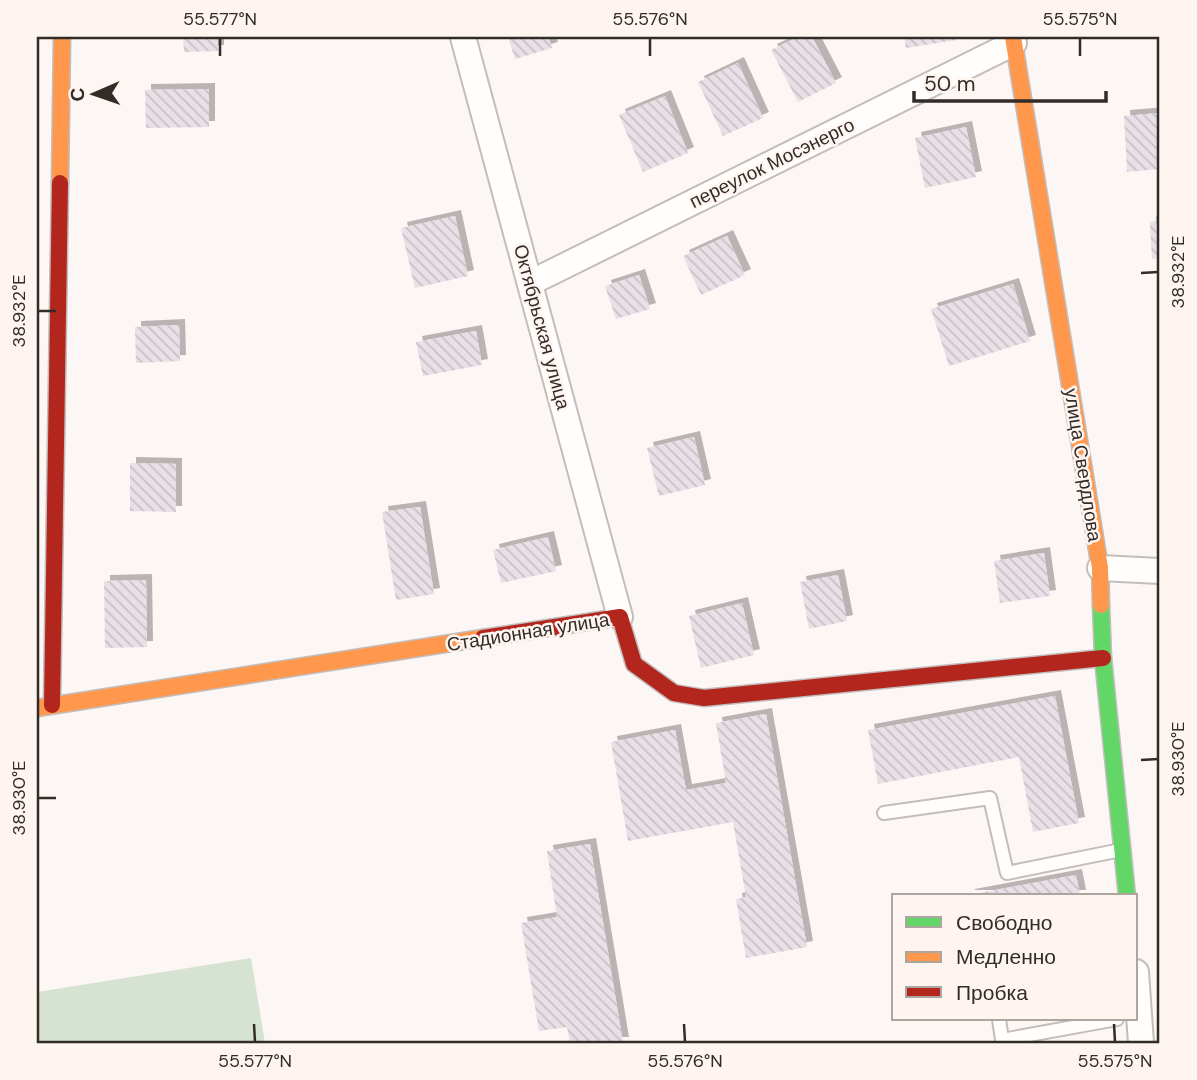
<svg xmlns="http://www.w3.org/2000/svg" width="1197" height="1080" font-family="'DM Sans',sans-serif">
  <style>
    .pitch { fill: #d6e3d3 }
    .building { fill: url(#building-back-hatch); filter: url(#shadow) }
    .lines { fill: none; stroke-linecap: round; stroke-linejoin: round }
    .lane-casing { stroke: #c3bdbb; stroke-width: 16 }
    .street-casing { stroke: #c3bdbb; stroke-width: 28 }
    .fast-casing { stroke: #c3bdbb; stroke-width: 19 }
    .slow-casing { stroke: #c3bdbb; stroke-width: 19 }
    .jam-casing { stroke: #c3bdbb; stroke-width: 19 }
    .lane { stroke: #fffefd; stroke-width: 12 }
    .street { stroke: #fffefd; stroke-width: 24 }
    .fast { stroke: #63d668; stroke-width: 16 }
    .slow { stroke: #ff974d; stroke-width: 16 }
    .jam { stroke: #b3261e; stroke-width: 16 }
    .ticks { fill: none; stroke: #322c29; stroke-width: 2.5 }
    .labels { text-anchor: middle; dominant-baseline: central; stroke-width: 5; stroke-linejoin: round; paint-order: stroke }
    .street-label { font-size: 19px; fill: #322c29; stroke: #fff5f0 }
    .neatline { fill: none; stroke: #322c29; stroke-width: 2.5 }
    .ticks-label { font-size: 18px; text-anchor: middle; fill: #322c29 }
  </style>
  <defs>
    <pattern id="building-back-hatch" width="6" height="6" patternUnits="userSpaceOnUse" patternTransform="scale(1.75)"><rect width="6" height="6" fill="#e7e1e7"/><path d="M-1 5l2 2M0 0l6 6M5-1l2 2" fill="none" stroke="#c7c1c6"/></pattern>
    <filter id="shadow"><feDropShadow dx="6" dy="-6" stdDeviation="0" flood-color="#0004"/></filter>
  </defs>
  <rect width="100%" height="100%" fill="#fcf6f4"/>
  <polygon class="pitch" points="251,958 265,1043 37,1043 37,992"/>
  <g class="building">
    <polygon points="183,37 218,37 218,51 184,52"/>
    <polygon points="508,37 548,37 552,48 515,59"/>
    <polygon points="798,37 812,37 836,83 798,102 771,50"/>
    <polygon points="904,37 955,37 956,40 906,48"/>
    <polygon points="738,63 763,118 723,136 698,82"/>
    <polygon points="209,89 209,127 146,128 145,90"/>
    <polygon points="665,96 688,153 643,172 619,115"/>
    <polygon points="1160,113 1160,169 1127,172 1124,116"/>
    <polygon points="966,127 976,177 925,188 915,138"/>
    <polygon points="455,216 468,276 415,288 401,228"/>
    <polygon points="1160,221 1160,258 1152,259 1150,222"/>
    <polygon points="727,236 745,275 701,295 683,256"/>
    <polygon points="639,275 650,309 616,319 605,286"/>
    <polygon points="1013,284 1030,341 949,366 931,309"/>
    <polygon points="179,325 180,361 136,363 135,327"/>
    <polygon points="476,331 482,365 423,376 416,342"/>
    <polygon points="694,437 705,485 659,496 647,448"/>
    <polygon points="130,463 176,464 176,512 130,511"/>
    <polygon points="420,507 434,594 396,600 382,512"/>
    <polygon points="548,537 556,571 501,583 493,550"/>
    <polygon points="1044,553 1050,596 1000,603 994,561"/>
    <polygon points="838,575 847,621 809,629 800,582"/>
    <polygon points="146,580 147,647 105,648 104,581"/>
    <polygon points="742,603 754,655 701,668 689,616"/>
    <polygon points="1055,696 1079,823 1033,832 1019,757 878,784 868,730"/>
    <polygon points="766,714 807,947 746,958 736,899 746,897 733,822 628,841 611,742 675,730 686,790 726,783 716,723"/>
    <polygon points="590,844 623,1043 570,1043 567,1027 539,1031 521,923 557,917 547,851"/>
    <polygon points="1076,875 1080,896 969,896 969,895"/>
  </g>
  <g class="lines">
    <g class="lane-casing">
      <g id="lane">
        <polyline points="884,813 990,798 1007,873 1121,850"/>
        <polyline points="999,1019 1002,1040 1117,1019"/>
      </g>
    </g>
    <g class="street-casing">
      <g id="street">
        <polyline points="463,37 620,617"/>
        <polyline points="530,283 1014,43"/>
        <polyline points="1100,568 1160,571"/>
        <polyline points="1136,972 1141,1043"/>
      </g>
    </g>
    <g class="fast-casing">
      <polyline id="fast" points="1101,605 1103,658 1127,896"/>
    </g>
    <g class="slow-casing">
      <g id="slow">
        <polyline points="1013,37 1100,568 1101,605"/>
        <polyline points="60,183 62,37"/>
        <polyline points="37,708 483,638"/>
      </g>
    </g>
    <g class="jam-casing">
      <g id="jam">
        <polyline points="483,638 620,617 634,664 674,693 704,698 1103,658"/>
        <polyline points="52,705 60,183"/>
      </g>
    </g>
    <use href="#lane" class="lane"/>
    <use href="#street" class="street"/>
    <use href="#fast" class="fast"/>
    <use href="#slow" class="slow"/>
    <use href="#jam" class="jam"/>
  </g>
  <path class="ticks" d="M220,38v18M650,38v18M1080,38v18M1141,273l17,-1M38,311h18M1141,760l17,-1M38,798h18M254,1024l1,18M684,1024l1,18M1114,1024l1,18"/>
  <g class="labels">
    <g class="street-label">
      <text transform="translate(772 163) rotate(-26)">переулок Мосэнерго</text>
      <text transform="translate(542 327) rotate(75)">Октябрьская улица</text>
      <text transform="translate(1083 465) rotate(81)">улица Свердлова</text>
      <text transform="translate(528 632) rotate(-9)">Стадионная улица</text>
    </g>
  </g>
  <rect width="1197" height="1080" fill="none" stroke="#fff5f0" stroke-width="77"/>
  <rect x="892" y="894" width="245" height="126" fill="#fff5f0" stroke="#ada5a0" stroke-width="2"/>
  <rect x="906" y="917" width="35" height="10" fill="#63d668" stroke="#ada5a0" stroke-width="2"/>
  <text x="956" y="930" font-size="21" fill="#322c29">Свободно</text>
  <rect x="906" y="952" width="35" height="10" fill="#ff974d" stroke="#ada5a0" stroke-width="2"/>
  <text x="956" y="964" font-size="21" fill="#322c29">Медленно</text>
  <rect x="906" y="987" width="35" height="10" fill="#b3261e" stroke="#ada5a0" stroke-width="2"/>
  <text x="956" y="1000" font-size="21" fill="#322c29">Пробка</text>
  <g transform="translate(94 94) rotate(268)" stroke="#fff5f0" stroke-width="5" paint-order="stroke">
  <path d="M0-5L12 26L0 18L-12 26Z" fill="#322c29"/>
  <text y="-10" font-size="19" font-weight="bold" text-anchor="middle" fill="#322c29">С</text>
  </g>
  <path d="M914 91v10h192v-10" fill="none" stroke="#322c29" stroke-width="3.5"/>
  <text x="924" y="91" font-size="21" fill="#322c29" stroke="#fff5f0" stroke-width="5" paint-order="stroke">50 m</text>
  <rect x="38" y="38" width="1120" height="1004" class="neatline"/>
  <g class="ticks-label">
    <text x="220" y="25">55.577°N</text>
    <text x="650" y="25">55.576°N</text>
    <text x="1080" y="25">55.575°N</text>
    <text transform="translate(1178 272) rotate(-90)" y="6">38.932°E</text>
    <text transform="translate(19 311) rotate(-90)" y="6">38.932°E</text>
    <text transform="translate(1178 759) rotate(-90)" y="6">38.930°E</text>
    <text transform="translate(19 798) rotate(-90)" y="6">38.930°E</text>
    <text x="255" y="1067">55.577°N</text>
    <text x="685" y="1067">55.576°N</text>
    <text x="1115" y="1067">55.575°N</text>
  </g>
</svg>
